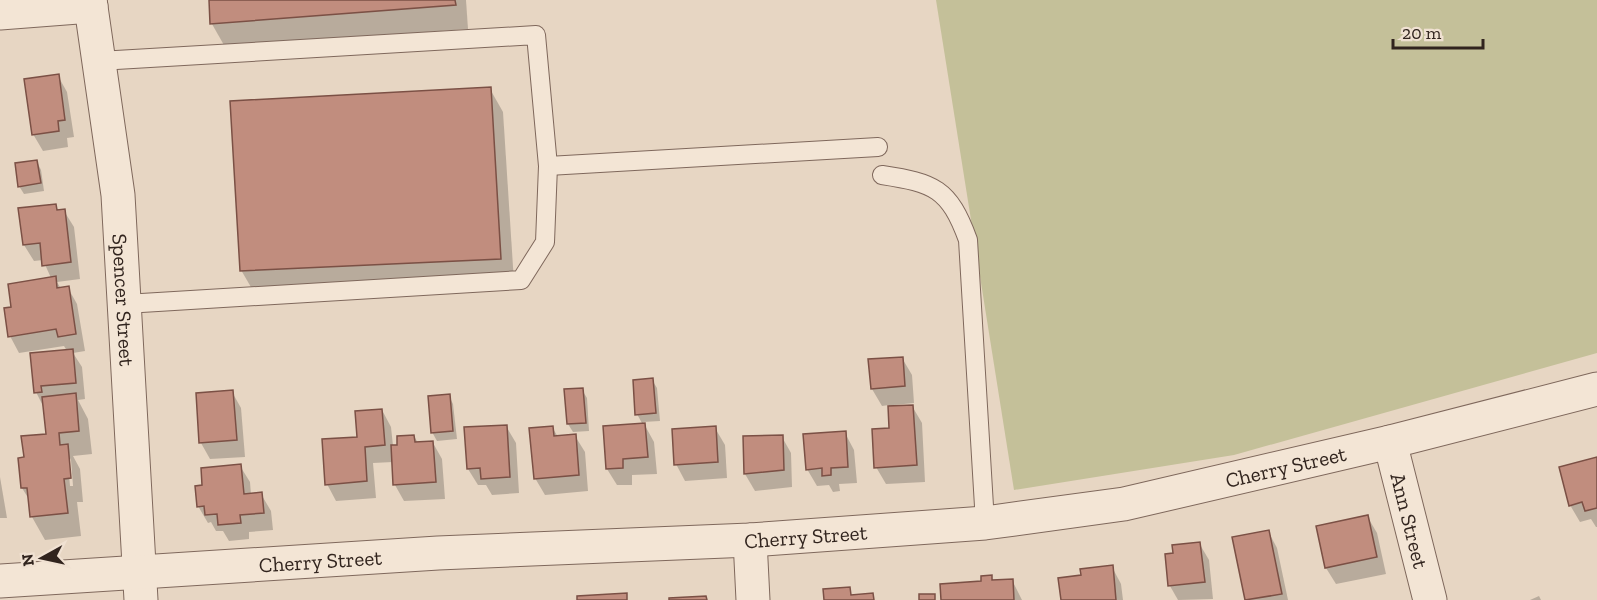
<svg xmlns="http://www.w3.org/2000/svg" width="1597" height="600" font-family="'Zilla Slab',serif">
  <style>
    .green { fill: #c4c099 }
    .shadow { fill: #0003; fill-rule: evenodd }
    .building { fill: #c18d7e; stroke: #7b5045; stroke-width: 1.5 }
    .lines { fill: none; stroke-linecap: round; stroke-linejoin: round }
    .lane-casing { stroke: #7f685c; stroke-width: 20 }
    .street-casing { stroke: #7f685c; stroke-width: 35 }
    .lane { stroke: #f3e5d5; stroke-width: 18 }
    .street { stroke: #f3e5d5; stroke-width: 33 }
    .labels { text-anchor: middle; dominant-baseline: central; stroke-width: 4.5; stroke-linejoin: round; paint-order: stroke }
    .street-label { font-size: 21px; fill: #31241e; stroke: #f0e1d2 }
  </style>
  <rect width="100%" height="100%" fill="#e7d6c3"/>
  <polygon class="green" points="936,0 1597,0 1597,353 1234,455 1014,490"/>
  <g class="shadow">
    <polygon points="210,0 466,0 468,29 225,47 212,24"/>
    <polygon points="58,76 67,92 74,137 67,138 68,147 43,151 33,134"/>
    <polygon points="490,89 503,112 514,282 255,294 241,270"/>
    <polygon points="37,162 41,170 44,191 24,194 19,186"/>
    <path d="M55,206l4,5h5l10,16 6,52 -23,3 4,7 7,-1 9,16 8,47 -12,2 9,14 3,32 -7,1 10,19 4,35 -19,2 7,13 3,33h-6l4,34 -36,4 -13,-23 -2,-16 -8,-13 3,-29 22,-24 -3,-27 -8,-16 31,-41 -3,-5 -45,7 -9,-17 3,-28 38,-30 -8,-18 -9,1 -10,-16zM67,453l4,7 2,26h-3z"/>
    <polygon points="902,358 912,375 914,403 894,405 894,408 912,406 922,423 925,482 886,484 876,467 891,429 889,405 882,406 872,389 870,361"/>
    <polygon points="652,380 657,388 660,421 643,422 654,442 657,474 632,475 632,485 617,485 607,469 643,425 637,414"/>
    <polygon points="582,390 587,398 589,431 573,432 568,424"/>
    <polygon points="232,392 241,408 245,457 210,459 201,443"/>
    <polygon points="449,396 453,404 457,439 437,441 432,432"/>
    <polygon points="382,410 391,427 393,446 399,446 414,436 418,443 433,443 442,459 445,499 404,501 395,485 393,462 373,463 376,498 336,501 327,484 358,438"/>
    <polygon points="506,426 516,443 519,493 492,495 486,485 478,485 468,469"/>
    <polygon points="552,427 558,437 575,436 585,452 588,491 545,495 535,478"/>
    <polygon points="715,428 725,445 727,478 685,481 676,464"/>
    <polygon points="845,433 854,450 857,483 839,484 840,491 833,492 829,485 817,486 807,469"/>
    <polygon points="782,437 791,453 792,487 755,491 745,474 744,438"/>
    <polygon points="1597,461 1597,527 1596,527 1591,519 1580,522 1570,505"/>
    <polygon points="240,466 250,482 251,495 261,494 271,511 273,530 249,532 249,539 229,541 223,531 216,531 211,522 208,523 198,506 204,487"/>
    <polygon points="0,477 7,518 0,518"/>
    <polygon points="1367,516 1377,533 1386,574 1336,584 1326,568 1317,528"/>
    <polygon points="1268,531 1277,548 1288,600 1247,600 1234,538"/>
    <polygon points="1199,543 1209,560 1213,599 1178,600 1170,586"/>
    <polygon points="1112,567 1121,584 1123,600 1062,600 1083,577"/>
    <polygon points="991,577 994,581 1012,580 1022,600 943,600"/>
    <polygon points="1539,596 1541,600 1530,600"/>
  </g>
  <g class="building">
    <polygon points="209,0 455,0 456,5 210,24"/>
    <polygon points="59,74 65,120 58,121 59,131 32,135 24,79"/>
    <polygon points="491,87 501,259 240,271 230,101"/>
    <polygon points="37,160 41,183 18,187 15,163"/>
    <polygon points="56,204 57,210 65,209 71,262 42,266 40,243 23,245 18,208"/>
    <polygon points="56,276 57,288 69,286 76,334 58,337 56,329 8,337 4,308 11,307 8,284"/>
    <polygon points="73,349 76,383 41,386 42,392 34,393 30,353"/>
    <polygon points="903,357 905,386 871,389 868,359"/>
    <polygon points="653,378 656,413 635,415 633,380"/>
    <polygon points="583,388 586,423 567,424 564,389"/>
    <polygon points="233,390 237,440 199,443 196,393"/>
    <polygon points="76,393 79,431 59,433 60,445 68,444 71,478 64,479 68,513 30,517 27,488 21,488 18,458 24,457 21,436 46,434 42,397"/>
    <polygon points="450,394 453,431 431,433 428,396"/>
    <polygon points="913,405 917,465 874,468 872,429 889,428 888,406"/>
    <polygon points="382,409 385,445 365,447 367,481 325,485 322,439 357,437 355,411"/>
    <polygon points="645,423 648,457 623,459 623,468 606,469 603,426"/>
    <polygon points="507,425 510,477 481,479 480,468 467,469 464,427"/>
    <polygon points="553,426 554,436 576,434 579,475 534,479 529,428"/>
    <polygon points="716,426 718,462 674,465 672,429"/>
    <polygon points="846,431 848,467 831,468 831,475 822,476 822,468 806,470 803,434"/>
    <polygon points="414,435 415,442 433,441 436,482 393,485 391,445 397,445 397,436"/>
    <polygon points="783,435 784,470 744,474 743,436"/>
    <polygon points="1597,457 1597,508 1585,511 1582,502 1569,506 1559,467"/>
    <polygon points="241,464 244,494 262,492 264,513 240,515 241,523 218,525 217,514 205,515 204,506 197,507 195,486 202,485 201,468"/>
    <polygon points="1368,515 1377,557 1325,568 1316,526"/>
    <polygon points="1269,530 1282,594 1245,600 1232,537"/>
    <polygon points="1200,542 1205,582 1168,586 1165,554 1173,553 1172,545"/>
    <polygon points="1113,565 1116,600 1061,600 1058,578 1081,575 1080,569"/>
    <polygon points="992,575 992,580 1013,579 1014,600 941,600 940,584 981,581 981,576"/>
    <polygon points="850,587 851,595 873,593 874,600 824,600 823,589"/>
    <polygon points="627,593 627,600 577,600 577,596"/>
    <rect x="919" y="594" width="16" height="6"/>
    <polygon points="706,596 707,600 669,600 669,598"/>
  </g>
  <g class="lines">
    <g class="lane-casing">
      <g id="lane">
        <polyline points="99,61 536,35 548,166 545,242 521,280 125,304"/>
        <polyline points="548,166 878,147"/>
        <path d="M882,175c52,8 67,13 86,65l17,283"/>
      </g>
    </g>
    <g class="street-casing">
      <g id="street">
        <path id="s1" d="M90,0l28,195 23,405"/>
        <polyline points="0,13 91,6"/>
        <path id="s2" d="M1390,442l40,158"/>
        <polyline points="750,540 753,600"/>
        <path id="s3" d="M0,581l438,-28 312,-13 235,-17 139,-19 266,-62 207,-53"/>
      </g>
    </g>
    <use href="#lane" class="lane"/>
    <use href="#street" class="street"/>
  </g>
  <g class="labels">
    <g class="street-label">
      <text stroke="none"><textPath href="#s1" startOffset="302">Spencer Street</textPath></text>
      <text stroke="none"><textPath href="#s3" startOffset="1293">Cherry Street</textPath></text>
      <text stroke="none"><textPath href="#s2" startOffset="81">Ann Street</textPath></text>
      <text stroke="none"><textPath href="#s3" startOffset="807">Cherry Street</textPath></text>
      <text stroke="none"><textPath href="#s3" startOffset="321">Cherry Street</textPath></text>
    </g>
  </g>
  <g transform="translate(42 558) rotate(262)" stroke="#f0e1d2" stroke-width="4.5" paint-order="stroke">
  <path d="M0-4.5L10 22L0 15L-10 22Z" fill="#31241e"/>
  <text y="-9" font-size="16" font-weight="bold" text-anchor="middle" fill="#31241e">N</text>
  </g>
  <path d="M1393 39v9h90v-9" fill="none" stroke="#31241e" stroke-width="3"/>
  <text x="1402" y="39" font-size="18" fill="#31241e" stroke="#f0e1d2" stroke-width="4.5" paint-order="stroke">20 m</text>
</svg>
